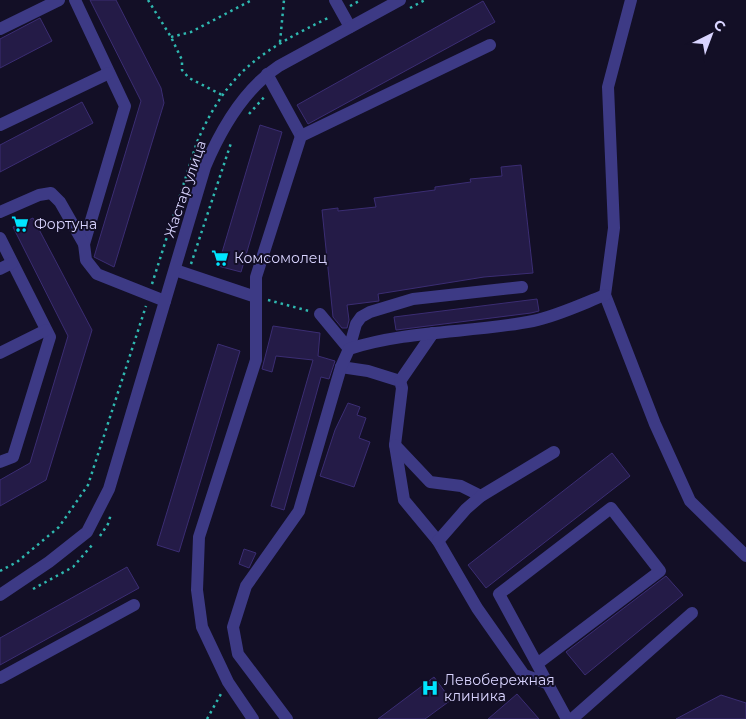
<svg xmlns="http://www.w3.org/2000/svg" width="746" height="719" font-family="Montserrat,sans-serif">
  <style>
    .building { fill: #241b47; stroke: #3b2d73 }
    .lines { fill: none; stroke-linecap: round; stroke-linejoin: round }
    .path { stroke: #2fb8b0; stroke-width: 2.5; stroke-dasharray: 2.5 4; stroke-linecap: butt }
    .minor { stroke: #3d3a85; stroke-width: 12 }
    .labels { text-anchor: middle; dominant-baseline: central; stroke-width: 4; stroke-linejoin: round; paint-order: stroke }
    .street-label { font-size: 14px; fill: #d9d4ff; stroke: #130f26 }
    .poi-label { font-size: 14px; fill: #d9d4ff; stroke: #130f26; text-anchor: start }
  </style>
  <rect width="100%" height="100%" fill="#130f26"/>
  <g class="building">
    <polygon points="90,0 116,0 161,88 164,103 114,267 94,257 141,101"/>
    <polygon points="483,1 495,22 308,124 297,105"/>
    <polygon points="40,18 52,41 0,68 0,39"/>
    <polygon points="82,102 93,123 0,172 0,145"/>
    <polygon points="260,125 282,132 241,272 218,266"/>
    <polygon points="521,165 533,273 484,277 378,294 379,301 347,305 349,320 347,328 342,328 333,317 322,210 338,208 338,211 376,207 374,198 435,190 435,187 471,182 470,179 502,176 501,167"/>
    <polygon points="33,218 92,330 46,480 0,506 0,480 30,463 68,336 13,227"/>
    <polygon points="537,299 539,311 531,313 396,330 394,317"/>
    <polygon points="273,326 320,333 318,356 335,361 329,379 321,377 284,510 271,506 313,360 276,356 272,372 262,369"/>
    <polygon points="218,344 240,351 179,552 157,545"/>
    <polygon points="348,403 360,407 357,415 366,418 359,438 370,442 354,487 320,476 335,430"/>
    <polygon points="612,453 630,476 486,588 468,565"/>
    <polygon points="244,549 256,553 249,568 239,564"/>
    <polygon points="127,567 139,588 0,665 0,638"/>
    <polygon points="666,576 683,595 585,675 566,652"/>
    <polygon points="434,677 451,700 425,719 378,719"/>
    <polygon points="517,694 539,719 488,719"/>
    <polygon points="721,695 746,703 746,719 676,719"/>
  </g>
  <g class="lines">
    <g class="path">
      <polyline points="148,0 171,37 182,60 182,70 189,78 222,95"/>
      <polyline points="350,6 361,0"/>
      <polyline points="410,8 425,0"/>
      <polyline points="171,37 191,32 252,0"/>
      <polyline points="280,42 284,0"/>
      <polyline points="249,114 266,95"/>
      <polyline points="191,264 231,143"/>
      <path d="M152,284l45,-142c31,-72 66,-92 133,-125"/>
      <polyline points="268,300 309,311"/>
      <polyline points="100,536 108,524 111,514"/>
      <polyline points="0,571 17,562 59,527 88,485 146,306"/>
      <polyline points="33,589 73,567 93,544"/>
      <polyline points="207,719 222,692"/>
    </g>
    <g class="minor">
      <polyline points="75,0 125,106 84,244"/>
      <polyline points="335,0 350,27"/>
      <polyline points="631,0 608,87 614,228 605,295 655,424 690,501 746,556"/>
      <polyline points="0,29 59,0"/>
      <polyline points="267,74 301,136"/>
      <polyline points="0,125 109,73"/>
      <polyline points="0,212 39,195 51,193 60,202 84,244 86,260 97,274 165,301"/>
      <polyline points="0,238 50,337 13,457 0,462"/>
      <polyline points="0,269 12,263"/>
      <polyline points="175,270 256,297"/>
      <polyline points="320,314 349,349 356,324 361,317 370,312 413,299 522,287"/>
      <polyline points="0,353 46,330"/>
      <polyline points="341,367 368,371 400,381 402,388 395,445 404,500 438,541 477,608 524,675 547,683"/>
      <polyline points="400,381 433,333"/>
      <polyline points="395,445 430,482 461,486 481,496"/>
      <polyline points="438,541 466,509 481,496 554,452"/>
      <path d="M0,595l49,-33 38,-30 22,-43 96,-322c16,-38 39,-78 74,-101l121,-66"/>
      <polyline points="537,664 660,571 611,508 499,594 567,719"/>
      <polyline points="0,678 134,605"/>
      <polyline points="253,719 228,682 202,627 197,590 199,537 256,360 256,277 301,136 490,45"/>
      <path d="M287,719l-49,-65 -5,-27 13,-41 53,-75 42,-144 8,-18c59,-19 123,-16 184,-28 24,-5 49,-17 72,-26"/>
      <polyline points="572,719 692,613"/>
    </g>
  </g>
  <defs>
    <g id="supermarket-bare" transform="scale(1.35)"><path d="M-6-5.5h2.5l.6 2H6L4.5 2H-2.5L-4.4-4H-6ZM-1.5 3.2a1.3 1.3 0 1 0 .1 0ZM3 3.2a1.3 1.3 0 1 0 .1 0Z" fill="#00e5ff" stroke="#130f26" stroke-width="2.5" paint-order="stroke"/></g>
    <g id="hospital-bare" transform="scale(1.35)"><path d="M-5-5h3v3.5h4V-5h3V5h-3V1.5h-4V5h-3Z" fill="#00e5ff" stroke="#130f26" stroke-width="2.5" paint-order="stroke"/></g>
  </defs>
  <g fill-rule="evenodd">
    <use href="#supermarket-bare" x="20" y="224"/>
    <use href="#supermarket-bare" x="220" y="258"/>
    <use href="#hospital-bare" x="430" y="688"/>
  </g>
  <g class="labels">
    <g class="street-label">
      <text transform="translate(185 189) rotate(-71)">Жастар улица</text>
    </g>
    <g class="poi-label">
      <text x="34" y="224">Фортуна</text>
      <text x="234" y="258">Комсомолец</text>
      <text x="444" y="680">Левобережная<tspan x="444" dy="16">клиника</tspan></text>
    </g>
  </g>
  <g transform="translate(711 35) rotate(42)" stroke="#130f26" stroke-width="4" paint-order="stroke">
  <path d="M0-4L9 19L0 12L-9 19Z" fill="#d9d4ff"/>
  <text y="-8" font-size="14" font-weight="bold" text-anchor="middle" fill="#d9d4ff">С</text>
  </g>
</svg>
